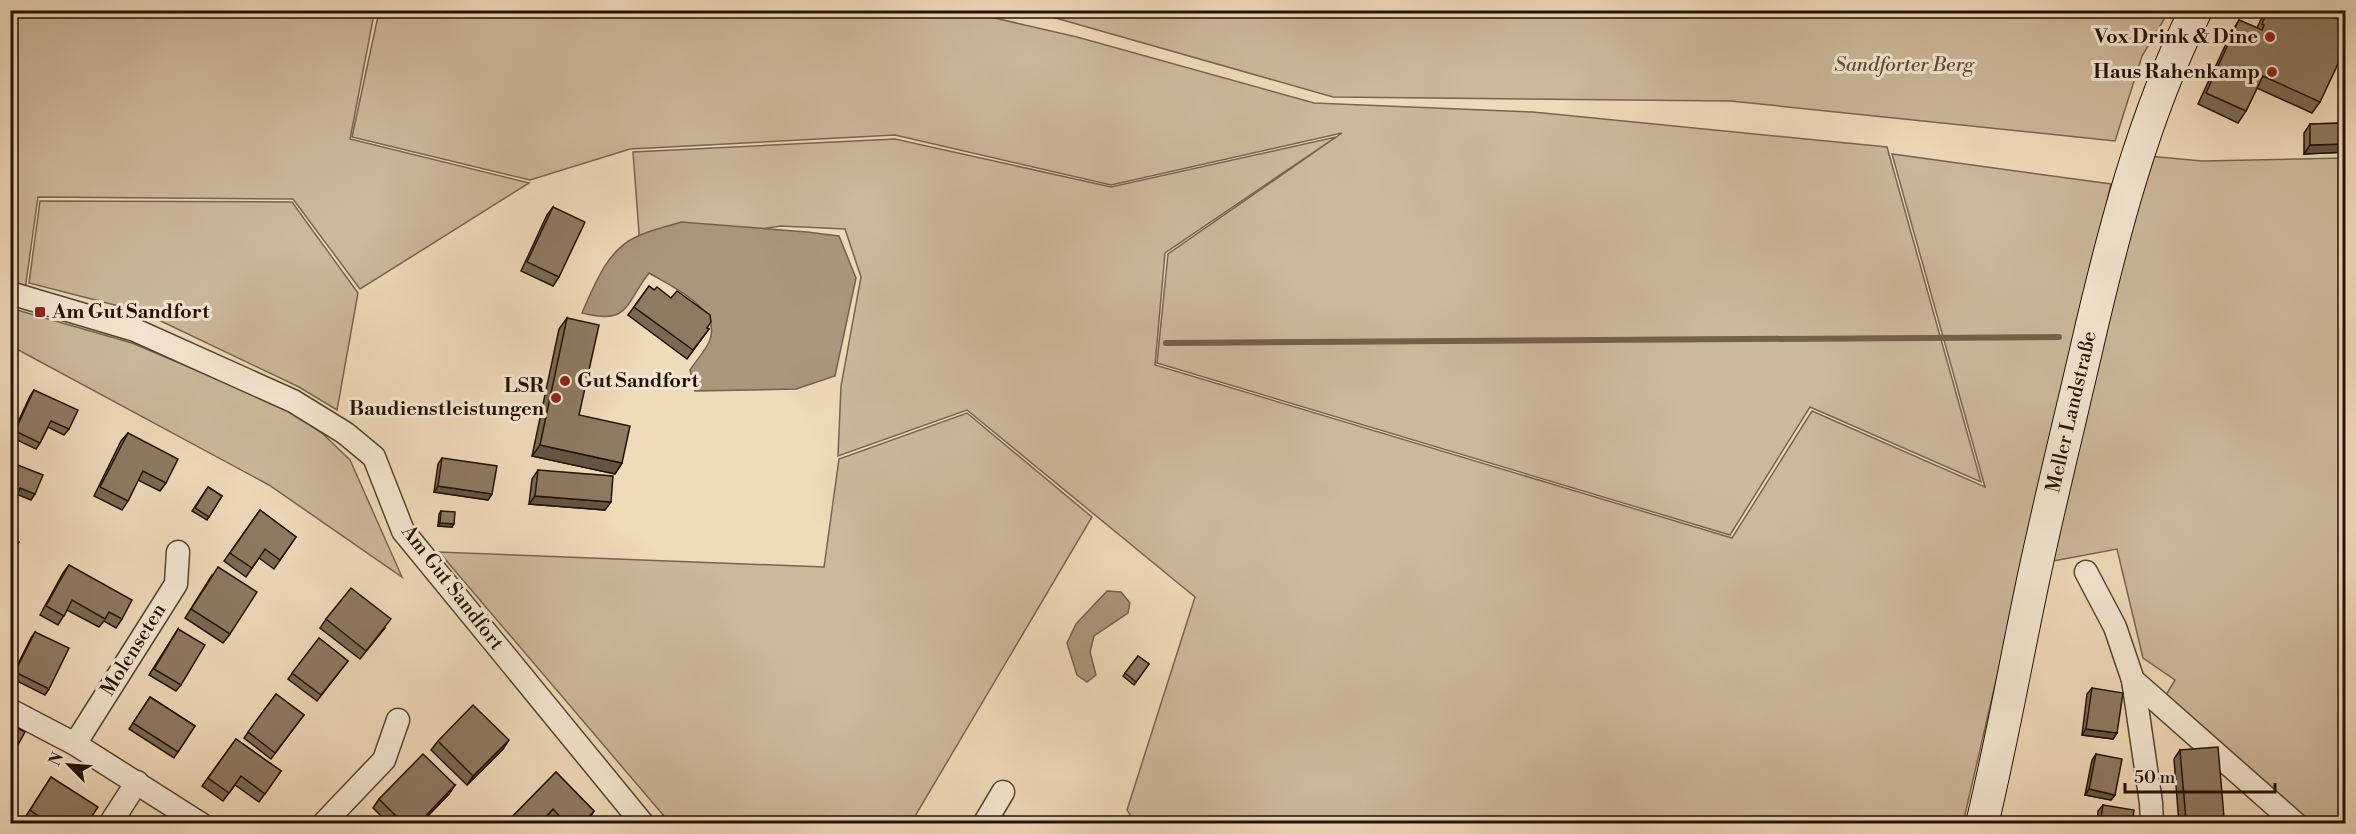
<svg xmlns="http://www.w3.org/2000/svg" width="2356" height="834" font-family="'Libre Bodoni',serif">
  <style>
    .green { fill: #ccb89b; stroke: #78654e; stroke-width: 1.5 }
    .water { fill: #aa967b; stroke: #74614a; stroke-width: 1.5 }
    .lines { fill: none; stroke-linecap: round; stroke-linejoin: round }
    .stream { stroke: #74614a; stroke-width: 6 }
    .street-casing { stroke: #57442f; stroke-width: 25 }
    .secondary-casing { stroke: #241201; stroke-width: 34 }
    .street { stroke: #f5e7d2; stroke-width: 22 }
    .secondary { stroke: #f5e7d2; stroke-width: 32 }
    .wall { fill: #7a6953; stroke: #241201; stroke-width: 1.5 }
    .shaded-wall { fill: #635544; stroke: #241201; stroke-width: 1.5 }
    .building { fill: #8e7a61; stroke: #241201; stroke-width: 1.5 }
    .poi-dot { fill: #8f2418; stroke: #f5e7d2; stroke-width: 2 }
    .labels { text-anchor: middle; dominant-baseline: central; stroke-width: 6; stroke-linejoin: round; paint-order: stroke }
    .poi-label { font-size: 20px; font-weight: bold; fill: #241201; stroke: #f5e7d2; text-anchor: end }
    .park-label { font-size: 20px; font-style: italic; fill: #5f4c37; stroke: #f5e7d2 }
    .street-label { font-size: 20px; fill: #241201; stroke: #f5e7d2 }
  </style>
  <rect width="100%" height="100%" fill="#efdaba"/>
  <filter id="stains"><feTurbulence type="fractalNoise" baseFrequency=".00333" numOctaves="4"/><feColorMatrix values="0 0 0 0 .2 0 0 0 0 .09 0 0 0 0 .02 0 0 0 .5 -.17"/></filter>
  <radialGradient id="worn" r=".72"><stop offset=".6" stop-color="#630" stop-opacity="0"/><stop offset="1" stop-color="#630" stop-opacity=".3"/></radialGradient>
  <g class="green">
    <polygon points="960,10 1077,37 1314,103 1533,112 1887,147 1981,482 1810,407 1730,535 1157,363 1168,254 1342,133 1111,185 895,135 630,149 530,180 352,137 378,16 397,11"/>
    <polygon points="10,11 387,11 374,14 350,139 529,183 360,289 293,199 38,197 24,297 11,293"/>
    <polygon points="1031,11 2169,11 2142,56 2115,141 1731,101 1333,97"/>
    <polygon points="1336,137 1165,253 1155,365 1732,538 1812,411 1985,487 1892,154 2111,184 1963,823 1135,823 1127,810 1195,597 967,410 838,456 841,386 861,277 845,229 781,226 640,246 633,152 895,139 1111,187"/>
    <polygon points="2137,155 2202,161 2345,158 2345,823 2297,823 2166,695 2175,680 2143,658 2117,549 2037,564"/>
    <polygon points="40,201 292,202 358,293 337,410 299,387 142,312 29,283"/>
    <polygon points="10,308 132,343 288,409 323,434 350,460 402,577 269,485 11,346"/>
    <polygon points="967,413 1092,517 911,823 670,823 439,552 824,567 839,459"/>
  </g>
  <g class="water">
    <path d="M681,222l126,10 32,4 17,42 -21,98 -39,13 -101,2 -5,-21c6,-9 15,-19 19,-28 15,-33 -39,-56 -60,-69 -25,32 -19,52 -67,40 12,-27 25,-63 54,-76 14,-7 30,-10 45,-15z"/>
    <polygon points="1107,591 1121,592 1130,603 1128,613 1094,636 1090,652 1096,675 1087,682 1077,675 1067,643 1076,624"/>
  </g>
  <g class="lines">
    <polyline class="stream" points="1166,343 2059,337"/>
    <g class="street-casing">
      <g id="street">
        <polyline points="10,293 135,330 293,401 345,433 374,457 403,531 643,824"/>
        <polyline points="2086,572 2115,627 2133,680 2296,824"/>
        <polyline points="2133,680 2151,803 2152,824"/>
        <polyline points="10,710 75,744 201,824"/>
        <polyline points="75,744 176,584 178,552"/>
        <polyline points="110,824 137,782"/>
        <polyline points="323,824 384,760 398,720"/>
        <polyline points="984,824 1003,792"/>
      </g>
    </g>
    <g class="secondary-casing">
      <path id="secondary" d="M1982,824c21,-87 36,-175 55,-262 15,-69 32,-138 48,-207 27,-118 57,-236 111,-345"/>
    </g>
    <use href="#street" class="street"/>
    <use href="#secondary" class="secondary"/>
  </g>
  <g class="wall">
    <polygon points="2265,10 2319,10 2320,102 2312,113 2257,88 2246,111 2238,123 2198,104 2232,31 2239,20 2257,28"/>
    <polygon points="2346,123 2346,152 2304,154 2304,133 2310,124"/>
    <polygon points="553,207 559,277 553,286 521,271 547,215"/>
    <polygon points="649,286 709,329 687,359 628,315"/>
    <polygon points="567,318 579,415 622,463 615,474 532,456 559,329"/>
    <polygon points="34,390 69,429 64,435 48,427 40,443 36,449 11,437 30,396"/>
    <polygon points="128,433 166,483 160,491 138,480 128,501 122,510 94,496 121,441"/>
    <polygon points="442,458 492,494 488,500 434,492 438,464"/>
    <polygon points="538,470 605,510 529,504 532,479"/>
    <polygon points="208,487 222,496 207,520 192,511"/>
    <polygon points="260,510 296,537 274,569 259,558 246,577 224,561"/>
    <polygon points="441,511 452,527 438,526 439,514"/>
    <polygon points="69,565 122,619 116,628 104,621 99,627 67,610 58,625 40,615 63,573"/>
    <polygon points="212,575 230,634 223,643 185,618"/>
    <polygon points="326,619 385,628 360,659 320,628"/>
    <polygon points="178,629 181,685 176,691 149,675"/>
    <polygon points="35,632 49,689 45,695 11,678 31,638"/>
    <polygon points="319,638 348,661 317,701 288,679"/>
    <polygon points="1138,656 1149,664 1134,685 1123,676"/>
    <polygon points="2092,688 2117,733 2113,739 2082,735 2087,694"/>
    <polygon points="276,694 304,715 271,759 244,738"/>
    <polygon points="150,697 195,726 174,758 129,729"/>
    <polygon points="236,739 281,771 259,802 235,785 223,801 202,786"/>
    <polygon points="438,741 503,749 467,785 431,750"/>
    <polygon points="2180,750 2219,824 2179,824 2174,759"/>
    <polygon points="2096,754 2115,795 2111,800 2085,795 2092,760"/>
    <polygon points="556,772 594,811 588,820 584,824 552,824 546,818 541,824 506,824 510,819"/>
    <polygon points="51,777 87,824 31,824 24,819"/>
    <polygon points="455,785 449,794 420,824 389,824 373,808 379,799"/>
    <polygon points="2103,805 2132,824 2097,824 2098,811"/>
  </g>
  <g class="shaded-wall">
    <polygon points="2346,144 2346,152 2304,154 2310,145"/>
    <polygon points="540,445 622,463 615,474 532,456"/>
    <polygon points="438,486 492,494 488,500 434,492"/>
    <polygon points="20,488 35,494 31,500 16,494"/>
    <polygon points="535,496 611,502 605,510 529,504"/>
    <polygon points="440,523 454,524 452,527 438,526"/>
    <polygon points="2086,729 2117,733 2113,739 2082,735"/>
    <polygon points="509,740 503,749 467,785 473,776"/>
    <polygon points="455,785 449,794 420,824 418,824"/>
    <polygon points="2089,789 2115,795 2111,800 2085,795"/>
    <polygon points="553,809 546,818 541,824 539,824"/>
    <polygon points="594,811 588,820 584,824 582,824"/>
    <polygon points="2224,817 2219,824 2183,824 2186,820"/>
  </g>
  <g class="building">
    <polygon points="2268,10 2319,10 2346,23 2346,47 2320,102 2263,76 2246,111 2206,93 2239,20 2262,30 2264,25 2262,24"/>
    <polygon points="2346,123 2346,144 2310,145 2310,124"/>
    <polygon points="553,207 585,222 559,277 527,262"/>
    <polygon points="649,286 654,290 657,287 671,298 677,291 710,315 711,322 707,328 709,329 693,350 634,307"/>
    <polygon points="567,318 599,325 579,415 630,426 622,463 540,445"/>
    <polygon points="34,390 78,410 69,429 51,421 40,443 15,431"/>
    <polygon points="128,433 178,459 166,483 143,471 128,501 100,487"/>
    <polygon points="442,458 497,466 492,494 438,486"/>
    <polygon points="10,462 43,475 35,494 20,488 13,506 10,506"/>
    <polygon points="538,470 613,476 611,502 535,496"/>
    <polygon points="208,487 222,496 209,517 195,508"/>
    <polygon points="260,510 296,537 280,560 265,549 252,568 230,553"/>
    <polygon points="441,511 455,512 454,524 440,523"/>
    <polygon points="10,537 19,542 10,557"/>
    <polygon points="69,565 132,600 122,619 109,612 105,619 72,600 64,616 46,606"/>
    <polygon points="218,567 257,592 230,634 191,609"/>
    <polygon points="351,588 391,619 366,651 326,619"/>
    <polygon points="178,629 205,645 181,685 154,669"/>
    <polygon points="35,632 69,648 49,689 15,672"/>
    <polygon points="319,638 348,661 321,695 292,673"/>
    <polygon points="1138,656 1149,664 1136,682 1125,673"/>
    <polygon points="2092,688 2123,693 2117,733 2086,729"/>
    <polygon points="276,694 304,715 275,753 248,732"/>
    <polygon points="150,697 195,726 178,752 133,723"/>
    <polygon points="473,705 509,740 473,776 438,741"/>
    <polygon points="10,724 25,732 10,759"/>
    <polygon points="236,739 281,771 265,794 241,776 229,793 208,778"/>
    <polygon points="2218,747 2224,817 2186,820 2180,750"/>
    <polygon points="423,754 455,785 418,824 404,824 379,799"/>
    <polygon points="2096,754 2122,759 2115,795 2089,789"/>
    <polygon points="556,772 594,811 582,824 567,824 553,809 539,824 514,824 510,819"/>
    <polygon points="51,777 98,807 87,824 50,824 30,810"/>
    <polygon points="2103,805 2134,810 2132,824 2100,824"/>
  </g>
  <g class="poi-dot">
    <circle cx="2270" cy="37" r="6"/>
    <circle cx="2272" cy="72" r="6"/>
    <rect x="34" y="306" width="12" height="12" rx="3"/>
    <circle cx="565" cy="381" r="6"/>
    <circle cx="556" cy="398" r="6"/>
  </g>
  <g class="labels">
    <g class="poi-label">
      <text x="2258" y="37">Vox Drink &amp; Dine</text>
      <text x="2260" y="72">Haus Rahenkamp</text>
      <text x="52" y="312" text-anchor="start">Am Gut Sandfort</text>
      <text x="577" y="381" text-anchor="start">Gut Sandfort</text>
      <text x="544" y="386">LSR<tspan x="544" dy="23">Baudienstleistungen</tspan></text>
    </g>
    <g class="park-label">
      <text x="1904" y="65">Sandforter Berg</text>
    </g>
    <g class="street-label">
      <text transform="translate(2072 412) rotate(-77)">Meller Landstraße</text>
      <text transform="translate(452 588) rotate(52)">Am Gut Sandfort</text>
      <text transform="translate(134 650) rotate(-58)">Molenseten</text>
    </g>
  </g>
  <rect width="2356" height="834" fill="none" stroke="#efdaba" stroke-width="36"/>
  <rect x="12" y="12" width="2332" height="810" fill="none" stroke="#241201" stroke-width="3"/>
  <rect x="18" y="18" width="2320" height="798" fill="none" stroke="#241201" stroke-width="1.5"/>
  <g transform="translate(69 765) rotate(295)" stroke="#f5e7d2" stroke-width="4.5" paint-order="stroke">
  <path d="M0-4.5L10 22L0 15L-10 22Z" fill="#241201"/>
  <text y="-9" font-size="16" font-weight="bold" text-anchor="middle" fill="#241201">N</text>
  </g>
  <path d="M2125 783v9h150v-9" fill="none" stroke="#241201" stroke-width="3"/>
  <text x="2134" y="783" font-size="18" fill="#241201" stroke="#f5e7d2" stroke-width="4.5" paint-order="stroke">50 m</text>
  <rect width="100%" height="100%" filter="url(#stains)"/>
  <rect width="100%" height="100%" fill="url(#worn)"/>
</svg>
